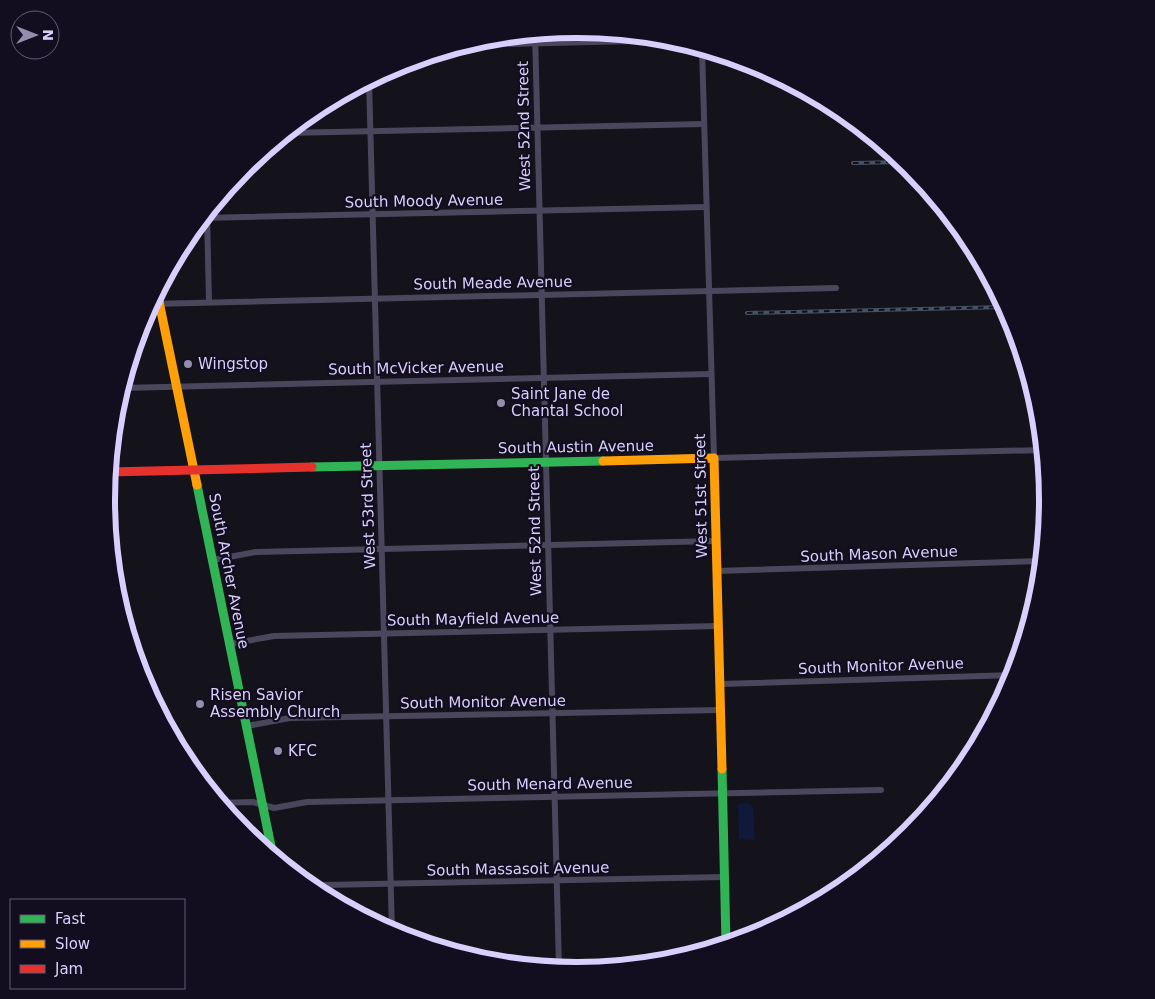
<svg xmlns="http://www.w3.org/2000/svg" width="1155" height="999" font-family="'DejaVu Sans',sans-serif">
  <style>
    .water { fill: #0f1a3a }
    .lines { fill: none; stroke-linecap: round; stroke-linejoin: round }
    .street { stroke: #4a475c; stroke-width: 6 }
    .fast { stroke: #30b455; stroke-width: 9 }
    .slow { stroke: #ff9f0a; stroke-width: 9 }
    .jam { stroke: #e5322d; stroke-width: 9 }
    .rail-casing { stroke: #445364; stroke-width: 4 }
    .rail { stroke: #130e1f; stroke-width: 2; stroke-dasharray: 5.5; stroke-linecap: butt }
    .poi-dot { fill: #948dad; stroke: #130e1f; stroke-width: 2 }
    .labels { text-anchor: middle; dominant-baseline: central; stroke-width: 4.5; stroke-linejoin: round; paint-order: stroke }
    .street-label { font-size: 15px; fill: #d9cffc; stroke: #130e1f }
    .poi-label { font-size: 15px; fill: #d9cffc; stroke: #130e1f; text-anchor: start }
    .rim { fill: none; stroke: #d9cffc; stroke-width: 6 }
  </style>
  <rect width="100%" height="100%" fill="#14121b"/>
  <polygon class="water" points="742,803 750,804 753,808 755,840 739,839 738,806 739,804"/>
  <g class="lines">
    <g class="street">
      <polyline points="535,33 559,968"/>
      <polyline points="461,45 677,40"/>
      <polyline points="702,48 714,458 1043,450"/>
      <polyline points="369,80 392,932"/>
      <polyline points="286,133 704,124"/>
      <polyline points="207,213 209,302"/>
      <polyline points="202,218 706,207"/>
      <polyline points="151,304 836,288"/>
      <polyline points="122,388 711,374"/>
      <polyline points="213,560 256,552 716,541"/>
      <polyline points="717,571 1042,561"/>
      <polyline points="229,644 274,636 718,626"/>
      <polyline points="720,684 1014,675"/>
      <polyline points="247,726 290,718 720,710"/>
      <polyline points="220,803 253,802 274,808 307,802 881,790"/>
      <polyline points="312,888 324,885 725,877"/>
      <polyline points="528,965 654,963"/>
    </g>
    <g class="fast">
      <polyline points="312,467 603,461"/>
      <polyline points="197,485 273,856"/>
      <polyline points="722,769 726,944"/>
    </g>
    <g class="slow">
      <polyline points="157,292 197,485"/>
      <polyline points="603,461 714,458 722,769"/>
    </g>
    <polyline class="jam" points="109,472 312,467"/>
    <g class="rail-casing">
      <g id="rail">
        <polyline points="853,163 905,162"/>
        <polyline points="747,313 1006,307"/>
      </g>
    </g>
    <use href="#rail" class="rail"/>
  </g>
  <g class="poi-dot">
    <circle cx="188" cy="364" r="5"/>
    <circle cx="501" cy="403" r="5"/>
    <circle cx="200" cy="704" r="5"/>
    <circle cx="278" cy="751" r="5"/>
  </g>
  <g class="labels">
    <g class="street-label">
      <text transform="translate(524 126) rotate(-91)">West 52nd Street</text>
      <text transform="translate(424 201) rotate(-1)">South Moody Avenue</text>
      <text transform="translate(493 283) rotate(-1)">South Meade Avenue</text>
      <text transform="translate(416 368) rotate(-1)">South McVicker Avenue</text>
      <text transform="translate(576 447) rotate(-1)">South Austin Avenue</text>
      <text transform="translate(701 496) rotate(-91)">West 51st Street</text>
      <text transform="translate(368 506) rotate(-92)">West 53rd Street</text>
      <text transform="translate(535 531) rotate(-91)">West 52nd Street</text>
      <text transform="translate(879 554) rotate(-2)">South Mason Avenue</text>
      <text transform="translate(229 571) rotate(79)">South Archer Avenue</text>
      <text transform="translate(473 619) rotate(-1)">South Mayfield Avenue</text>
      <text transform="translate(881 666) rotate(-2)">South Monitor Avenue</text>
      <text transform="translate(483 702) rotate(-1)">South Monitor Avenue</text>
      <text transform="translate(550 784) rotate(-1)">South Menard Avenue</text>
      <text transform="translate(518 869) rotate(-1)">South Massasoit Avenue</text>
    </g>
    <g class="poi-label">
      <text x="198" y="364">Wingstop</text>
      <text x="511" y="394">Saint Jane de<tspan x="511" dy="17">Chantal School</tspan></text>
      <text x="210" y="695">Risen Savior<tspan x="210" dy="17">Assembly Church</tspan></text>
      <text x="288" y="751">KFC</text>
    </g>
  </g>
  <path d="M0 0H1155V999H0ZM115 500a462 462 0 1 1 924 0a462 462 0 1 1-924 0Z" fill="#130e1f" fill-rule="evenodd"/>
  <path class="rim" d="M115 500a462 462 0 1 1 924 0a462 462 0 1 1-924 0Z"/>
  <rect x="10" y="899" width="175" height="90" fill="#130e1f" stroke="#625b77"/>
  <rect x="20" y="915" width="25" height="8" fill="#30b455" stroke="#625b77"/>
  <text x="55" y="924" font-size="15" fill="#d9cffc">Fast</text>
  <rect x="20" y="940" width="25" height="8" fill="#ff9f0a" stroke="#625b77"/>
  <text x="55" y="949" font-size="15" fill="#d9cffc">Slow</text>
  <rect x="20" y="965" width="25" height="8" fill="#e5322d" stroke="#625b77"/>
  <text x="55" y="974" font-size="15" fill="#d9cffc">Jam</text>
  <g transform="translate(35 35) rotate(90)"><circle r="24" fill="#130e1f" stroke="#625b77"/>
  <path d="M0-4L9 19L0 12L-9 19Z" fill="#948dad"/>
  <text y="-8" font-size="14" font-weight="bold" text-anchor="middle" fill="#d9cffc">N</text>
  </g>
</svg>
